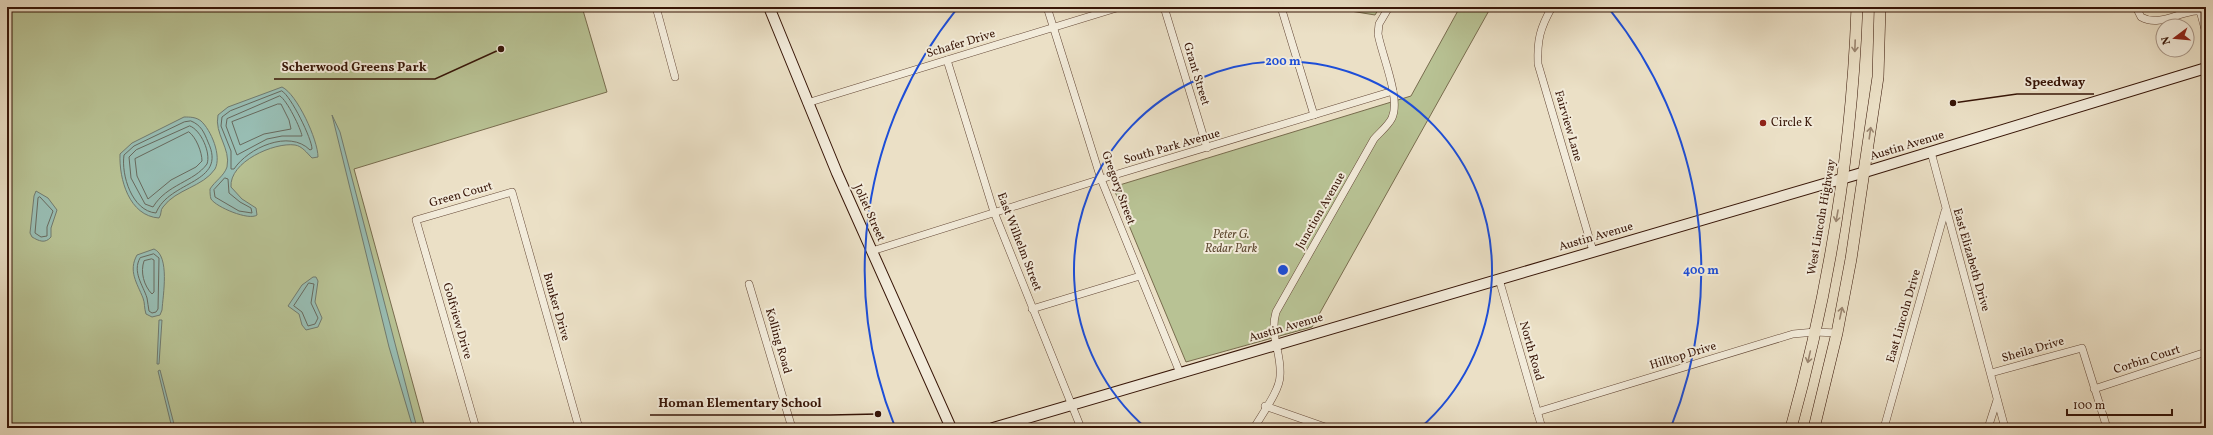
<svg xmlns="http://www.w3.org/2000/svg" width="2213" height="435" font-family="Vollkorn,serif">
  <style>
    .green { fill: #b8c294; stroke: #786c4e }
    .water { fill: #98bdb3; stroke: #717a6e }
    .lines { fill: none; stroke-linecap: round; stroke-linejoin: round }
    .shore { stroke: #68695d; stroke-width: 1 }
    .street-casing { stroke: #644837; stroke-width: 8 }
    .secondary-casing { stroke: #371507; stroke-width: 12 }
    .primary-casing { stroke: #371507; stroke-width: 12 }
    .street { stroke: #f2ebda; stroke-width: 7 }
    .secondary { stroke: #f2ebda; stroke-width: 10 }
    .primary { stroke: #ebe0c6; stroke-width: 11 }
    .oneway { stroke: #9a8570 }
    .ring { fill: none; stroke: #1d4ed8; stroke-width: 2 }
    .poi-dot { fill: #8f2418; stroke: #f2ebda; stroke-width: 1.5 }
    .labels { text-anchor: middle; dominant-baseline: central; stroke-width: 4; stroke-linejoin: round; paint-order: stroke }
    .street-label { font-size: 12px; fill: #371507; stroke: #f2ebda }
    .poi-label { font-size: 12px; fill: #371507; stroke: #f2ebda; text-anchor: start }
    .park-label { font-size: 12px; font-style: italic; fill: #5e4931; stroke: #f2ebda }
    .centre { fill: #1d4ed8; stroke: #f2ebda; stroke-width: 2 }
    .ring-label { font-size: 12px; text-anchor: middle; font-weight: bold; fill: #1d4ed8; stroke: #f2ebda; stroke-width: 4; stroke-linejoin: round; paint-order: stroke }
    .leader { fill: none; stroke: #371507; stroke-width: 1.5 }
    .callout-dot { fill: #371507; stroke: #f2ebda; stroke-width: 1.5 }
    .callout-label { font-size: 13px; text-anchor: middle; font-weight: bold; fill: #371507; stroke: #f2ebda; stroke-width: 4; stroke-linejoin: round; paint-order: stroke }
  </style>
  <rect width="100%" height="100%" fill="#ebe0c6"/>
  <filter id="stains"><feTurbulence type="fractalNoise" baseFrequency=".005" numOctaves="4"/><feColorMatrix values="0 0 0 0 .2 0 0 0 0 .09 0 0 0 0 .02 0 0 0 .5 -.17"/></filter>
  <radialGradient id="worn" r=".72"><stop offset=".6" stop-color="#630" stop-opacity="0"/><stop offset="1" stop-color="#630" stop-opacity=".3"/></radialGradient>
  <g class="green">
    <polygon points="7,7 582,7 607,92 354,169 425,428 7,428"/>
    <polygon points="1326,7 1380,7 1375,15"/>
    <polygon points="1460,7 1491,7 1312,327 1186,362 1113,187 1411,96"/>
  </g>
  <g class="water">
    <path d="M282,87c15,7 36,53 36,70l-6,1c-5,-5 -10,-12 -17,-13 -21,-3 -66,17 -64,42l11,12 14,9 1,7c-8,6 -41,-8 -46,-16 -1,-3 -1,-7 -1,-10 5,-8 14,-13 17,-22 4,-19 -13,-33 -9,-52l10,-8z"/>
    <polygon points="332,115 340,132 417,428 413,428 389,347"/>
    <path d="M184,117c6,0 12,0 17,4 10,9 21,35 14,48 -12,18 -39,20 -52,38 -3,3 -1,7 -4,11 -30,-2 -40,-39 -39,-64l12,-11z"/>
    <path d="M36,191l12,7 9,12 -6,18v9c-6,7 -12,4 -19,0l-2,-4 4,-37z"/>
    <path d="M154,249c16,7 9,46 8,61l-2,5 -8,2 -6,-3c-2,-6 -1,-11 -3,-16 -6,-15 -15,-27 -6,-43z"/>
    <polygon points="313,277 316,277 318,281 315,302 322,318 318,327 306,330 302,325 299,314 288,306 302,285"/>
    <polygon points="159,320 162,320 159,364 157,364"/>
    <polygon points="160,370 175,428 172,428 158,371"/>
  </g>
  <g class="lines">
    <g class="shore">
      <path d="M282,91c9,5 30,48 30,58l-2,1c-21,-21 -62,-2 -76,19h-3v-18l-10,-25 1,-9 8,-6z"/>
      <path d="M280,96c7,4 21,33 22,40h-20l-15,3 -30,16 -11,-29 1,-7z"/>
      <polygon points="278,104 281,104 289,120 291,129 264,134 240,145 232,122"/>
      <path d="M191,121c10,4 13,11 17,21 20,42 -39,38 -52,71 -24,-2 -35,-38 -32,-58l10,-9 50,-24z"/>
      <path d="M190,126c11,4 21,27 17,38 -13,18 -40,20 -54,43l-8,-3 -14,-26 -2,-21 7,-7z"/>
      <path d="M189,132c7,5 13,20 13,29l-6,6 -25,13 -23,19 -11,-23 -2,-17z"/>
      <polygon points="225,178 228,179 229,193 240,202 251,208 252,213 239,211 215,197 214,190"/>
      <polygon points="40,197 53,211 47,227 47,236 41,237 35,233 38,198"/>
      <path d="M154,254l5,4 -1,51 -2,3 -4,1 -3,-2c-1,-4 -1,-9 -2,-13 -4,-13 -15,-26 -7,-40z"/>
      <path d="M152,259l2,1v32l-2,2c-8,-8 -12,-22 -8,-33z"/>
      <polygon points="309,283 314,284 311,303 318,318 315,324 308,326 302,312 294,306"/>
    </g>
    <g class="street-casing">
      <g id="street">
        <polyline points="656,7 675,77"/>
        <polyline points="1047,7 1101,179 1180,373"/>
        <polyline points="1164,7 1207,148"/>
        <polyline points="1281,7 1314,115"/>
        <path d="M1552,7c-12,21 -15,33 -14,57l55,187"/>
        <path d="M2136,7l5,10c16,9 33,-2 49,-5 6,-2 10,0 16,-1"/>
        <polyline points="2199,7 2206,33"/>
        <polyline points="947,60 994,212 1081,428"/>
        <polyline points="807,103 1120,7"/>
        <polyline points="1931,152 2005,428"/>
        <polyline points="872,251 1101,179 1393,91"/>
        <polyline points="1499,279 1542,428"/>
        <polyline points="749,284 792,428"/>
        <polyline points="1032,309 1140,276"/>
        <polyline points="1991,373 2082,348 2107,428"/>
        <polyline points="2094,389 2206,352"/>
        <polyline points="1265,406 1328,428"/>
        <polyline points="1537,412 1793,334 1815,332 1837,333"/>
        <polyline points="476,428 416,220 512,192 579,428"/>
        <path d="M1254,428c8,-14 26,-38 26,-52 2,-24 -11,-39 -4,-64l98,-173c6,-7 14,-13 18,-21 9,-20 -10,-62 -14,-84l1,-10 10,-17"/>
        <polyline points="1884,428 1945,211"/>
        <polyline points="1988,428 1997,400"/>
      </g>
    </g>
    <g class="secondary-casing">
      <g id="secondary">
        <polyline points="769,7 837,173 951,428"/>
        <polyline points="993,428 1865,172 2206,68"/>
      </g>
    </g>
    <g class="primary-casing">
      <g id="primary">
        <path d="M1791,428c38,-137 61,-279 66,-421"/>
        <polyline points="1814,428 1837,333 1851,259 1878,77 1880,7"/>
      </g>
    </g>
    <use href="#street" class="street"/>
    <use href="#secondary" class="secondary"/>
    <use href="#primary" class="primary"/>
  </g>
  <defs><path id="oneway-shaft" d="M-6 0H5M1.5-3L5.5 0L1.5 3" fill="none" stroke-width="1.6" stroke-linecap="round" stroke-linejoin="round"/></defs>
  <g class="oneway">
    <use href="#oneway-shaft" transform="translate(1855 46) rotate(92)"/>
    <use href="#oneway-shaft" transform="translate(1870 133) rotate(-82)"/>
    <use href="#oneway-shaft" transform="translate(1837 216) rotate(100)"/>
    <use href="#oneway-shaft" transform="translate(1841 313) rotate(-78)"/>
    <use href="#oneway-shaft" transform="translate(1809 357) rotate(103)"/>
  </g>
  <g class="ring">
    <path d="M1146 428A209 209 0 1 1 1420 428"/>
    <path d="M895 427A418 418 0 0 1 956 10M1610 10A418 418 0 0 1 1671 427"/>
  </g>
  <circle class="poi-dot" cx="1763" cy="123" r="4"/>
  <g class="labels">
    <g class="street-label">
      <text transform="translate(961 44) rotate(-17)">Schafer Drive</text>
      <text transform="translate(1196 74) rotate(73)">Grant Street</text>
      <text transform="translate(1568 126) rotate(74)">Fairview Lane</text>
      <text transform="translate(1907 146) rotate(-17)">Austin Avenue</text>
      <text transform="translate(1172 147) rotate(-16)">South Park Avenue</text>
      <text transform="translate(1118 188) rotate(70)">Gregory Street</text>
      <text transform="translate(461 195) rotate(-16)">Green Court</text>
      <text transform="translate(1321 211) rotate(-60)">Junction Avenue</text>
      <text transform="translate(869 213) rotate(66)">Joliet Street</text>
      <text transform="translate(1822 217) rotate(-80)">West Lincoln Highway</text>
      <text transform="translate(1596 237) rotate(-16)">Austin Avenue</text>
      <text transform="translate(1019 242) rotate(69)">East Wilhelm Street</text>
      <text transform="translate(1971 260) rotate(74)">East Elizabeth Drive</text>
      <text transform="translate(556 307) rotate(74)">Bunker Drive</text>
      <text transform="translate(1904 316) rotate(-74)">East Lincoln Drive</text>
      <text transform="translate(457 321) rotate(74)">Golfview Drive</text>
      <text transform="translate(1286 328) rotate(-16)">Austin Avenue</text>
      <text transform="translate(778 341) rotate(74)">Kolling Road</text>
      <text transform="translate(2033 350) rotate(-16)">Sheila Drive</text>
      <text transform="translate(1531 351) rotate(74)">North Road</text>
      <text transform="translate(1683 356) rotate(-17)">Hilltop Drive</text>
      <text transform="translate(2147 360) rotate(-18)">Corbin Court</text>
    </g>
    <g class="poi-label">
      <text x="1771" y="123">Circle K</text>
    </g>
    <g class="park-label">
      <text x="1231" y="235">Peter G.<tspan x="1231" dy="14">Redar Park</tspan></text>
    </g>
  </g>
  <circle cx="1283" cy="270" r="6" class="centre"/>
  <g class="ring-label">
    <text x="1283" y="65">200 m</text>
    <text x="1701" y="274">400 m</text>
  </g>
  <path class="leader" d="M501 49L435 79H274M1953 103L2017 94H2094M878 414L830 415H650"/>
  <g class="callout-dot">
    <circle cx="501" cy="49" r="4"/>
    <circle cx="1953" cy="103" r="4"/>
    <circle cx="878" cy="414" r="4"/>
  </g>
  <g class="callout-label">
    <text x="354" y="71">Scherwood Greens Park</text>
    <text x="2055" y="86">Speedway</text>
    <text x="740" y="407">Homan Elementary School</text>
  </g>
  <rect width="2213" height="435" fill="none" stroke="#ebe0c6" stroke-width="24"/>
  <rect x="8" y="8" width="2197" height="419" fill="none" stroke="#371507" stroke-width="2"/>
  <rect x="12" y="12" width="2189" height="411" fill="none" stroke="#371507"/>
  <g transform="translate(2175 38) rotate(254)"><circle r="19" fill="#f2ebda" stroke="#a79586"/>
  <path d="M0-3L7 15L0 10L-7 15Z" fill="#8f2418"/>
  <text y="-6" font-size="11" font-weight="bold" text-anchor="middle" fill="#371507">N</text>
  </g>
  <path d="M2067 409v6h105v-6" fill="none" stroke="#371507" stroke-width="2"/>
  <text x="2073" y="409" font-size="12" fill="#371507" stroke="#f2ebda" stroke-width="3" paint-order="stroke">100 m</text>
  <rect width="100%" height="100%" filter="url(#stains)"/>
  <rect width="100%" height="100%" fill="url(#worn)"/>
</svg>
